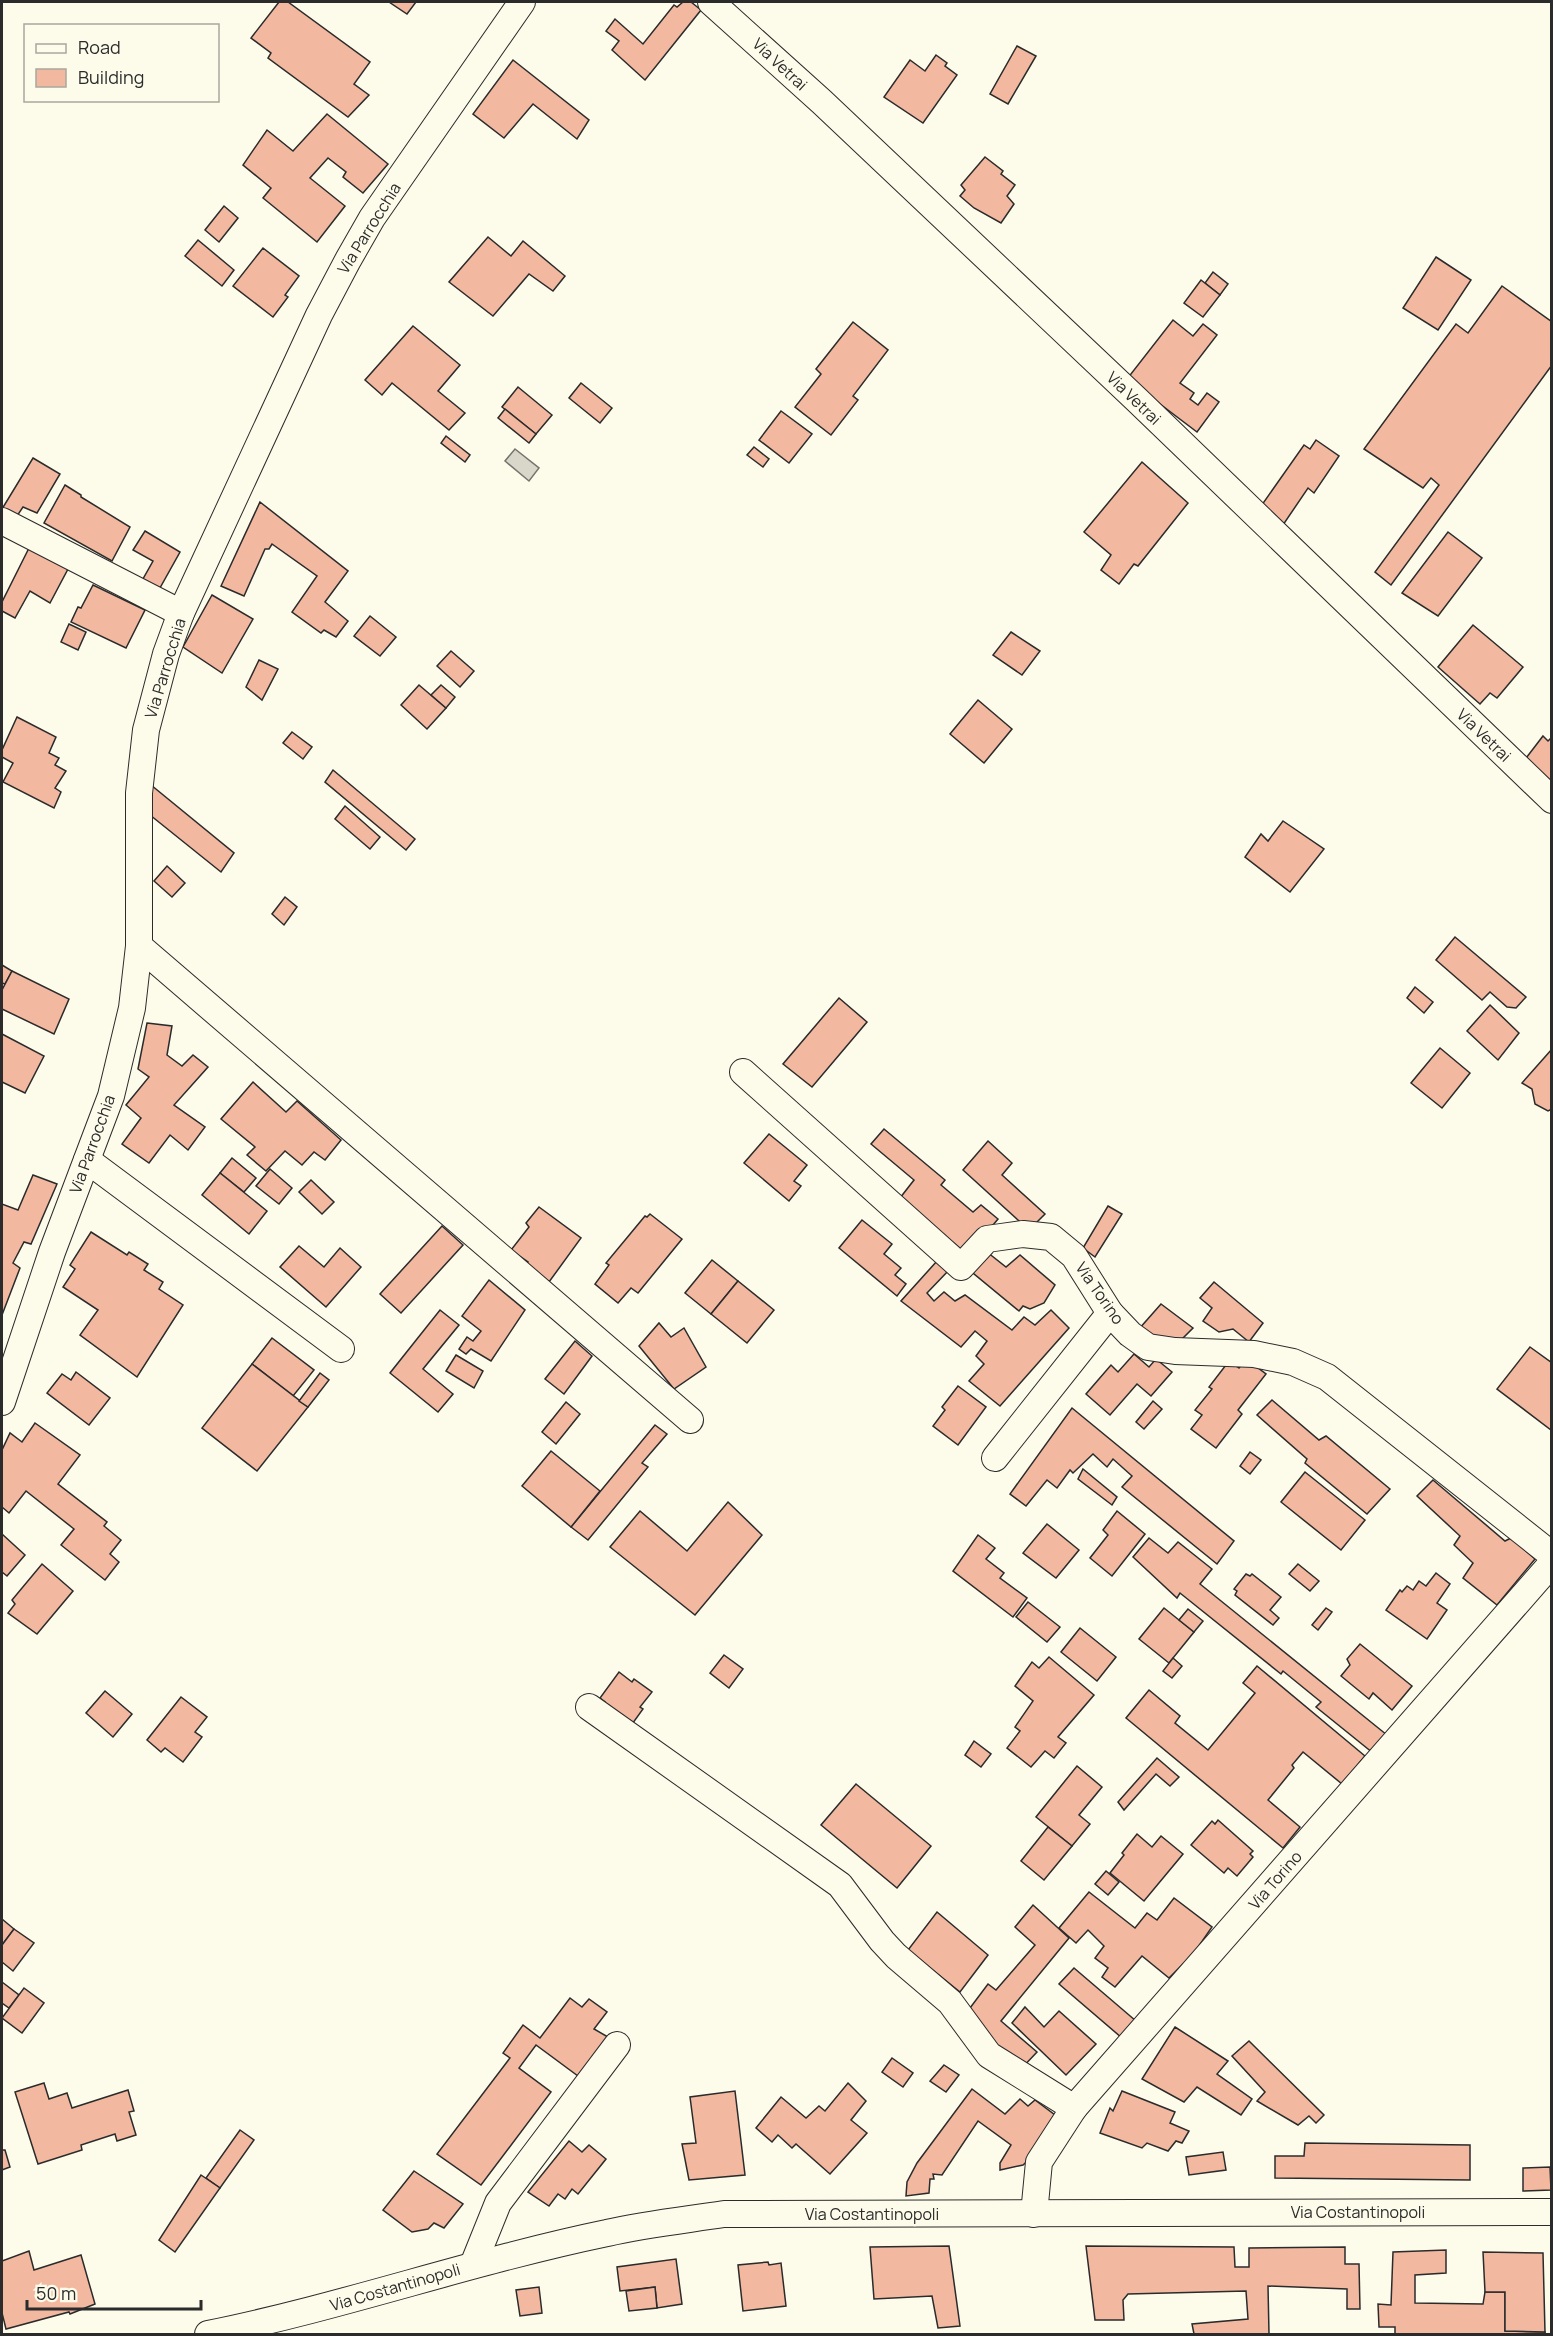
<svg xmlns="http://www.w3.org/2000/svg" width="1553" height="2336" font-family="Manrope,sans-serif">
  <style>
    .water { fill: #d8d7c9; stroke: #74746e; stroke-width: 1.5 }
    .building { fill: #f2b8a0; stroke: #2b2b2b; stroke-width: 1.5 }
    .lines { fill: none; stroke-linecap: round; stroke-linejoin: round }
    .minor-casing { stroke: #2b2b2b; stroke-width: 28 }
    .minor { stroke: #fdfbea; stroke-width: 26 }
    .labels { text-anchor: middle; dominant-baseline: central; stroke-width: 4.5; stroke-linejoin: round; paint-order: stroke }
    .street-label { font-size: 16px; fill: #2b2b2b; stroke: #fdfbea }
  </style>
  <rect width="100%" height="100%" fill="#fdfbea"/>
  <polygon class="water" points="515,449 539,468 529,481 505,461"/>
  <g class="building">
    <polygon points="279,2 288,2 370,62 354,84 369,95 348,117 268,58 271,53 251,38"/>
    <polygon points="389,2 416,2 407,14"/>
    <polygon points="683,2 691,2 701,10 645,80 612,50 619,41 606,31 615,19 643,44 674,5 677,7"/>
    <polygon points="1017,46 1036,56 1008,104 990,94"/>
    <polygon points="936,55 947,63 945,66 957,75 923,123 884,97 910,60 925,71"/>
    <polygon points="513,60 589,120 577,139 533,104 504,138 473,114"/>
    <polygon points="327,114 388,164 363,193 343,177 346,172 328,158 310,178 345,206 317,242 263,198 271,188 243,165 267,130 293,151"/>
    <polygon points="985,157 1003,171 1001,174 1015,185 1007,196 1014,204 1001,223 974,208 960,196 965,190 961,185"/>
    <polygon points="224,206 238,218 219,242 205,230"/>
    <polygon points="488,237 511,256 523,241 565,276 553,291 529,274 493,316 449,282"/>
    <polygon points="198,240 234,270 222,286 185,256"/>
    <polygon points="263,248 299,276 285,295 288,297 273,317 233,286"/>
    <polygon points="1436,257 1471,280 1438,330 1403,308"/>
    <polygon points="1213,272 1228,284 1220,295 1205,283"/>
    <polygon points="1201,280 1220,295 1203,317 1184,303"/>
    <polygon points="1502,286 1552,322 1552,365 1391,585 1375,572 1439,485 1431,478 1423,488 1364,449 1456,324 1468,333"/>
    <polygon points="1173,320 1193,336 1203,324 1217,335 1180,383 1194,393 1190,399 1198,405 1207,393 1219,402 1197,432 1127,379"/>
    <polygon points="853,322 888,350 853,396 858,400 831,435 795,407 821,374 816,369"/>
    <polygon points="413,326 460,365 438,391 465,413 449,430 392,383 382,395 365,380"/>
    <polygon points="581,383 612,408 600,423 569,398"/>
    <polygon points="518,387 552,415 536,434 502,407"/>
    <polygon points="505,409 536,434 529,443 498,418"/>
    <polygon points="781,411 812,434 789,463 759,440"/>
    <polygon points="446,436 470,455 465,462 441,443"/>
    <polygon points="1316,440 1339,456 1314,493 1308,488 1283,525 1259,509 1304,445 1310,449"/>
    <polygon points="754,447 769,459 763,467 747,455"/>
    <polygon points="33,458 60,474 37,513 23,507 13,522 2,509"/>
    <polygon points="1142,462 1188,503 1138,566 1134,564 1119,584 1101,570 1111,555 1084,532"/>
    <polygon points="65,485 81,495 81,497 130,527 112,561 44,523"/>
    <polygon points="260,502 348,571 325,602 348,621 336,637 324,630 321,633 292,612 317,576 272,544 269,549 265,549 244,596 221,586"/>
    <polygon points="145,531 180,552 156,595 139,586 153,561 133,550"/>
    <polygon points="1448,532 1482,558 1438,616 1402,593"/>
    <polygon points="30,546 68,569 50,603 30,591 15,618 2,611 2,602"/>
    <polygon points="93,585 145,610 126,648 71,622 78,607 81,608"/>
    <polygon points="212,595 253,619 222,673 183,647"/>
    <polygon points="370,616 396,637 380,656 354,636"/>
    <polygon points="69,624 86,632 78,650 61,642"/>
    <polygon points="1473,625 1523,667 1497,698 1490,693 1480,704 1438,667"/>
    <polygon points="1011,632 1040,651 1022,675 993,655"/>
    <polygon points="451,651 474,671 460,687 437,666"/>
    <polygon points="259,660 278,669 262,700 246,687"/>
    <polygon points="419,685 446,708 427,729 401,705"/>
    <polygon points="441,685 455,697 446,708 431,695"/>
    <polygon points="978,700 1012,729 984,763 950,734"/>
    <polygon points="17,717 56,737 49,753 59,758 55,765 66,771 55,788 61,792 54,808 3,782 13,763 2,757 2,750"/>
    <polygon points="292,732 312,747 303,759 283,743"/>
    <polygon points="1543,736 1548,741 1552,737 1552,786 1523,762"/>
    <polygon points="333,770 415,839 406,850 325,782"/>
    <polygon points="151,785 234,853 221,872 150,815"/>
    <polygon points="345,806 380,837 370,849 335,819"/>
    <polygon points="1283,821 1324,849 1290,892 1245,857 1261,834 1268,841"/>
    <polygon points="167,866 185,883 172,897 154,881"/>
    <polygon points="285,897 297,907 284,925 272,914"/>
    <polygon points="1455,937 1526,997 1516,1008 1507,1007 1490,992 1482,1000 1436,960"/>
    <polygon points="2,965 12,971 5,984 2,983"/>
    <polygon points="12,971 69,999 54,1034 2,1009 2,990"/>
    <polygon points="1415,987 1433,1002 1424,1013 1407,998"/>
    <polygon points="839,998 867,1022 812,1087 783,1064"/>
    <polygon points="1490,1005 1519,1033 1498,1060 1467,1031"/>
    <polygon points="147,1023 172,1026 167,1055 182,1066 193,1055 208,1067 174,1105 205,1127 188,1150 170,1135 149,1163 122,1144 141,1118 126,1105 149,1077 138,1069"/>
    <polygon points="2,1034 44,1056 25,1093 2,1082"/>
    <polygon points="1440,1048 1470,1073 1442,1108 1411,1083"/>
    <polygon points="1552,1049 1552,1109 1548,1111 1535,1104 1532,1089 1522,1083"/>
    <polygon points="253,1082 286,1112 297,1101 341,1140 325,1160 314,1152 302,1165 285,1151 266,1171 247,1155 255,1147 221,1119"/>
    <polygon points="884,1129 945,1180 941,1185 973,1212 981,1205 998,1219 968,1255 900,1198 914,1180 871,1144"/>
    <polygon points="769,1134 807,1165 794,1181 801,1186 789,1201 744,1163"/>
    <polygon points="988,1141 1012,1163 1002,1175 1045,1214 1029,1230 963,1170"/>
    <polygon points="232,1158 256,1178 244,1192 220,1173"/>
    <polygon points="270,1169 292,1188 279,1204 256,1186"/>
    <polygon points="220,1173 267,1211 249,1234 202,1195"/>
    <polygon points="33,1175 57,1184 31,1244 24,1242 13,1263 20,1268 2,1315 2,1204 18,1210"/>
    <polygon points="311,1180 334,1202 322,1214 299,1192"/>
    <polygon points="1108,1206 1122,1214 1095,1257 1083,1248"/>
    <polygon points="539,1207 581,1238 549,1282 526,1265 528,1262 511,1250 529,1227 526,1223"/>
    <polygon points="650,1214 682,1239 638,1293 631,1288 618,1303 595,1284 609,1265 606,1263 645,1216 647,1217"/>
    <polygon points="862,1220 892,1244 884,1254 901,1268 895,1275 906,1284 897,1296 839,1248"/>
    <polygon points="442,1226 463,1245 401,1313 380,1294"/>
    <polygon points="91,1232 127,1255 129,1252 148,1264 144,1270 163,1282 159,1289 183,1305 137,1377 80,1335 98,1310 63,1287 75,1269 70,1265"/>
    <polygon points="299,1246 324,1267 340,1248 361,1267 326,1307 280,1267"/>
    <polygon points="987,1252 1006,1267 1020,1255 1055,1285 1044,1303 1030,1309 1023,1306 1019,1311 968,1269"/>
    <polygon points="712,1260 738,1281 711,1314 685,1293"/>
    <polygon points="937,1261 949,1270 927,1293 934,1301 944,1292 955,1301 965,1295 1012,1330 1024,1317 1035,1325 1051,1310 1069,1328 1000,1406 969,1381 984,1364 976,1356 987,1341 975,1331 961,1347 901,1301"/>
    <polygon points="489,1280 525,1310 491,1361 471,1349 466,1354 459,1349 467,1337 473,1341 481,1331 462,1316"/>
    <polygon points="738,1281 774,1310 747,1343 711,1314"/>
    <polygon points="1214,1282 1263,1323 1249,1342 1233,1329 1219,1332 1203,1321 1212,1308 1200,1298"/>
    <polygon points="1161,1304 1193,1328 1178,1343 1156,1343 1139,1329"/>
    <polygon points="440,1310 459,1325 423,1369 453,1394 438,1412 390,1373"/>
    <polygon points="659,1323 671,1337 684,1328 706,1367 674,1389 639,1346"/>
    <polygon points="272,1338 314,1370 293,1396 252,1364"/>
    <polygon points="575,1341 592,1356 564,1394 545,1379"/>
    <polygon points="1530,1347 1552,1363 1551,1430 1497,1389"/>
    <polygon points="1134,1354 1149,1367 1156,1359 1172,1372 1151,1396 1137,1384 1110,1415 1086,1394 1111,1365 1118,1372"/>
    <polygon points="456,1355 483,1371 474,1388 446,1371"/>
    <polygon points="1246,1359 1266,1374 1238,1410 1242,1414 1216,1448 1191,1429 1202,1415 1195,1410 1212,1389 1209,1387 1229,1361 1239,1368"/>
    <polygon points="252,1364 308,1407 257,1471 202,1428"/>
    <polygon points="76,1372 110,1398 89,1425 47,1393 62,1374 71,1380"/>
    <polygon points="320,1373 329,1380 308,1407 299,1401"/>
    <polygon points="958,1386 986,1407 958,1445 933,1426 945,1410 942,1407"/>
    <polygon points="1272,1400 1319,1440 1326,1436 1390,1489 1367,1514 1305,1463 1307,1459 1257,1415"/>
    <polygon points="1153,1401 1162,1409 1144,1429 1136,1422"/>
    <polygon points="566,1402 580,1414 556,1444 542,1432"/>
    <polygon points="1072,1408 1234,1541 1217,1564 1122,1487 1132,1476 1113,1459 1107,1467 1093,1454 1073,1473 1070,1470 1057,1488 1047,1480 1026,1506 1010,1494"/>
    <polygon points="35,1423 80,1455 58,1484 107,1522 104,1526 121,1540 110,1554 119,1562 105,1580 61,1545 74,1529 26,1491 9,1513 2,1507 2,1450 10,1433 22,1442"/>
    <polygon points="655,1425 667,1434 642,1463 648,1467 588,1540 571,1527"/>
    <polygon points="551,1451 600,1491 571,1527 522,1486"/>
    <polygon points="1250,1452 1261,1460 1250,1474 1240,1466"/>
    <polygon points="1083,1469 1117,1497 1112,1505 1078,1479"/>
    <polygon points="1305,1472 1365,1520 1341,1550 1281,1502"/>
    <polygon points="1433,1480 1505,1541 1511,1538 1535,1559 1497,1605 1463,1578 1473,1563 1454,1545 1460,1536 1417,1496"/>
    <polygon points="728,1502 762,1535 695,1615 610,1547 640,1511 687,1551"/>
    <polygon points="1117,1511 1145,1534 1112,1576 1090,1558 1108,1535 1103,1530"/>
    <polygon points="1047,1524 1079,1550 1056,1578 1023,1553"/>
    <polygon points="2,1534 25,1555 7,1576 2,1572"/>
    <polygon points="978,1535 995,1548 986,1559 1004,1573 1000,1578 1027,1598 1013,1617 953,1571"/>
    <polygon points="1149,1538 1168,1553 1178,1542 1212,1569 1200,1584 1387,1735 1373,1753 1316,1707 1321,1702 1283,1671 1281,1674 1180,1593 1177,1598 1133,1557"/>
    <polygon points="42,1564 73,1591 37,1634 8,1613 15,1604 12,1600"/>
    <polygon points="1298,1564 1319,1581 1310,1591 1289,1574"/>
    <polygon points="1436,1573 1450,1584 1437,1603 1447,1610 1427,1639 1386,1610 1400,1590 1402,1592 1407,1586 1413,1590 1419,1581 1426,1586"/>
    <polygon points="1246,1574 1250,1576 1252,1574 1281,1597 1270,1610 1279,1618 1273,1625 1235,1595 1237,1591 1234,1589"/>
    <polygon points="1028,1602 1060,1627 1047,1642 1016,1617"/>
    <polygon points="1164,1608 1194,1632 1169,1663 1139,1639"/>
    <polygon points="1326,1608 1332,1612 1318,1630 1312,1625"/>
    <polygon points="1188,1609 1203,1621 1194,1632 1179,1620"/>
    <polygon points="1080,1628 1116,1657 1097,1681 1061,1652"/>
    <polygon points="1360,1644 1412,1686 1392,1710 1373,1693 1369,1699 1341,1676 1350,1665 1347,1659"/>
    <polygon points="724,1655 743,1669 729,1688 710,1673"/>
    <polygon points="1049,1657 1094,1695 1058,1737 1066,1743 1054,1758 1045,1751 1031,1767 1007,1748 1020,1731 1015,1727 1033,1701 1015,1686 1032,1662 1039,1668"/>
    <polygon points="1173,1658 1182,1666 1172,1678 1163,1671"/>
    <polygon points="1257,1666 1365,1756 1342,1784 1303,1752 1292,1765 1294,1768 1268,1800 1300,1827 1283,1848 1126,1718 1149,1690 1180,1716 1175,1723 1208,1750 1255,1693 1243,1683"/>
    <polygon points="619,1672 632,1682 634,1679 652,1692 640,1707 643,1709 630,1727 602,1706 605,1702 600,1698"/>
    <polygon points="105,1691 132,1714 113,1737 86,1713"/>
    <polygon points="181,1697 207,1717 195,1732 202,1737 183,1762 165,1748 161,1752 147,1740"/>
    <polygon points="974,1741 991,1754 981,1767 965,1755"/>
    <polygon points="1157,1758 1179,1777 1170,1786 1156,1774 1124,1810 1118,1802"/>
    <polygon points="1077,1766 1102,1787 1079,1815 1090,1824 1072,1846 1036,1817"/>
    <polygon points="856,1784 931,1846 897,1888 821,1825"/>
    <polygon points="1218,1820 1253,1851 1250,1854 1253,1857 1237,1876 1228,1868 1224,1873 1191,1845 1212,1821 1215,1824"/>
    <polygon points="1048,1827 1072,1846 1044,1880 1021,1861"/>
    <polygon points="1137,1834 1152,1847 1161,1836 1183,1854 1144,1901 1110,1873 1124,1855 1122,1853"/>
    <polygon points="1106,1871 1119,1882 1108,1895 1095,1884"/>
    <polygon points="1089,1892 1135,1928 1147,1913 1157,1920 1174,1898 1212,1927 1185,1966 1183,1964 1169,1978 1142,1956 1115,1987 1102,1977 1108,1968 1095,1958 1104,1946 1088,1930 1076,1943 1059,1928"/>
    <polygon points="1033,1905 1069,1938 1001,2021 1037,2052 1020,2070 967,2012 988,1984 996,1990 1035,1945 1015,1927"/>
    <polygon points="937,1912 988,1955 960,1992 908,1950"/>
    <polygon points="2,1919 14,1929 2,1945"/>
    <polygon points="14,1929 34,1943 13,1971 2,1962 2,1945"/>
    <polygon points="1074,1968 1136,2021 1122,2038 1059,1984"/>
    <polygon points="2,1982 19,1995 9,2008 2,2003"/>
    <polygon points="24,1988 44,2003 22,2033 2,2018"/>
    <polygon points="570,1998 582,2007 589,1999 607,2012 594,2029 608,2037 578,2076 536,2045 519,2068 551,2092 481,2185 437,2154 510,2058 503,2053 523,2025 540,2038"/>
    <polygon points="1025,2007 1044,2027 1059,2011 1096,2044 1066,2075 1012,2023"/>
    <polygon points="1175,2027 1228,2061 1217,2074 1252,2099 1241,2115 1197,2087 1184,2102 1142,2079"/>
    <polygon points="1249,2041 1324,2115 1316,2123 1309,2116 1298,2125 1257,2101 1265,2092 1232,2056"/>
    <polygon points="892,2058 913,2073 903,2087 882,2072"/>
    <polygon points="944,2065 959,2075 946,2092 930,2081"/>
    <polygon points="44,2083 49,2099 67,2093 72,2108 128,2090 134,2111 129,2112 136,2135 117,2141 115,2134 81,2145 82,2150 38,2164 15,2092"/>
    <polygon points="848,2083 866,2101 851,2120 867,2133 830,2174 796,2144 792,2148 778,2135 772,2142 756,2128 781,2097 806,2118 819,2106 825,2111"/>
    <polygon points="972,2089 1005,2114 1020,2099 1028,2106 1035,2100 1059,2118 1034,2155 1023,2165 1000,2170 1000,2163 1011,2145 978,2121 942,2175 933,2174 934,2179 930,2179 929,2193 906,2196 907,2182 917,2163"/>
    <polygon points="735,2091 745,2175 689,2180 682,2144 696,2143 690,2097"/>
    <polygon points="1122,2091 1175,2112 1170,2123 1189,2131 1182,2143 1176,2141 1168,2151 1147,2143 1142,2148 1100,2133 1110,2108 1113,2111"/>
    <polygon points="240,2130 254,2140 220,2188 206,2178"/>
    <polygon points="569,2141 582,2152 589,2145 606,2159 578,2194 572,2189 565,2199 558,2194 549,2206 528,2192"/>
    <polygon points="1305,2143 1470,2145 1470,2180 1275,2178 1275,2156 1304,2156"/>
    <polygon points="2,2150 5,2150 10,2167 2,2170"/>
    <polygon points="1223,2152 1226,2170 1189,2175 1186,2157"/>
    <polygon points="1550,2167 1551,2190 1523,2191 1523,2168"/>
    <polygon points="414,2171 463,2204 444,2228 434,2223 428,2229 412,2232 383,2210"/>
    <polygon points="201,2175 220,2188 175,2252 159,2240"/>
    <polygon points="949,2246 960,2326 938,2328 932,2296 874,2299 870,2247"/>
    <polygon points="1086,2246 1234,2247 1235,2267 1249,2267 1249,2248 1345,2247 1345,2264 1359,2264 1360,2309 1347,2309 1347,2289 1268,2286 1269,2334 1194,2334 1192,2324 1248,2319 1246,2291 1128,2294 1123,2300 1124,2320 1095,2320"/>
    <polygon points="1446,2250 1446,2273 1415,2275 1415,2303 1483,2304 1485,2292 1505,2292 1505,2331 1545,2332 1545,2334 1395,2334 1395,2327 1379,2327 1378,2304 1391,2305 1393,2252"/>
    <polygon points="29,2251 34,2270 81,2255 95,2304 70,2314 69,2312 6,2329 2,2313 2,2261"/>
    <polygon points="1483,2252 1543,2253 1545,2332 1505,2331 1505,2292 1485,2292"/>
    <polygon points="676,2259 682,2304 657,2308 655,2287 620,2291 617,2267"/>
    <polygon points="768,2262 769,2265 781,2263 786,2306 743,2311 738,2265"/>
    <polygon points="539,2287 542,2313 520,2316 516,2290"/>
    <polygon points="655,2287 657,2308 629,2311 626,2291"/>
  </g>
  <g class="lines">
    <g class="minor-casing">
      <g id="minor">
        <polyline points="711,2 822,102 1137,400 1552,800"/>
        <polyline points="2,521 181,613"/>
        <polyline points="139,946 690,1420"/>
        <polyline points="743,1072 961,1267 987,1239 1023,1234 1051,1237 1074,1256 1110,1313 1130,1334 1148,1347 1175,1351 1254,1354 1293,1362 1327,1377 1552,1555"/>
        <polyline points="87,1160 341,1349"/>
        <polyline points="2,1402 52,1252 111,1096 132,1008 139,946 139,793 146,730 166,654 181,613 319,315 348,260 372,218 522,2"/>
        <polyline points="995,1458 1110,1313"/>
        <polyline points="589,1707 840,1885 882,1941 896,1956 950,2002 989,2055 1074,2108"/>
        <polyline points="1034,2214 1039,2162 1074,2108 1552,1563"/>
        <polyline points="473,2265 498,2203 617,2045"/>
        <path d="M208,2334c134,-27 264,-73 399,-101 39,-9 78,-13 117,-19l828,-2"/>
      </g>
    </g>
    <use href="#minor" class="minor"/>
  </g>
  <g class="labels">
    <g class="street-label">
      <text transform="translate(780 64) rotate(43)">Via Vetrai</text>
      <text transform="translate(369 228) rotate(-58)">Via Parrocchia</text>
      <text transform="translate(1134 398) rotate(44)">Via Vetrai</text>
      <text transform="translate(165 668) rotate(-73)">Via Parrocchia</text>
      <text transform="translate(1484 735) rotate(44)">Via Vetrai</text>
      <text transform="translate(92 1144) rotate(-70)">Via Parrocchia</text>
      <text transform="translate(1100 1293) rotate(55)">Via Torino</text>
      <text transform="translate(1275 1880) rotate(-49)">Via Torino</text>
      <text x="1358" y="2212">Via Costantinopoli</text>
      <text x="872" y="2214">Via Costantinopoli</text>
      <text transform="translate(395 2287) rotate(-16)">Via Costantinopoli</text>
    </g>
  </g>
  <rect width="1553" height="2336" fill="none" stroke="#2b2b2b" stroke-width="6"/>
  <rect x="24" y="24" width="195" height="78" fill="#fdfbea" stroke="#a9a89e" stroke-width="1.5"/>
  <rect x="36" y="44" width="30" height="9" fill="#fdfbea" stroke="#a9a89e" stroke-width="1.5"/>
  <text x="78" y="54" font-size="18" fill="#2b2b2b">Road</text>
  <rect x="36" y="69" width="30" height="18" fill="#f2b8a0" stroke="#a9a89e" stroke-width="1.5"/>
  <text x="78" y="84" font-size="18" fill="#2b2b2b">Building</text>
  <path d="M27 2300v9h174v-9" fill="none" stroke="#2b2b2b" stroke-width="3"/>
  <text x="36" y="2300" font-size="18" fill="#2b2b2b" stroke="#fdfbea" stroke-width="4.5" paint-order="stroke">50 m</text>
</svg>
